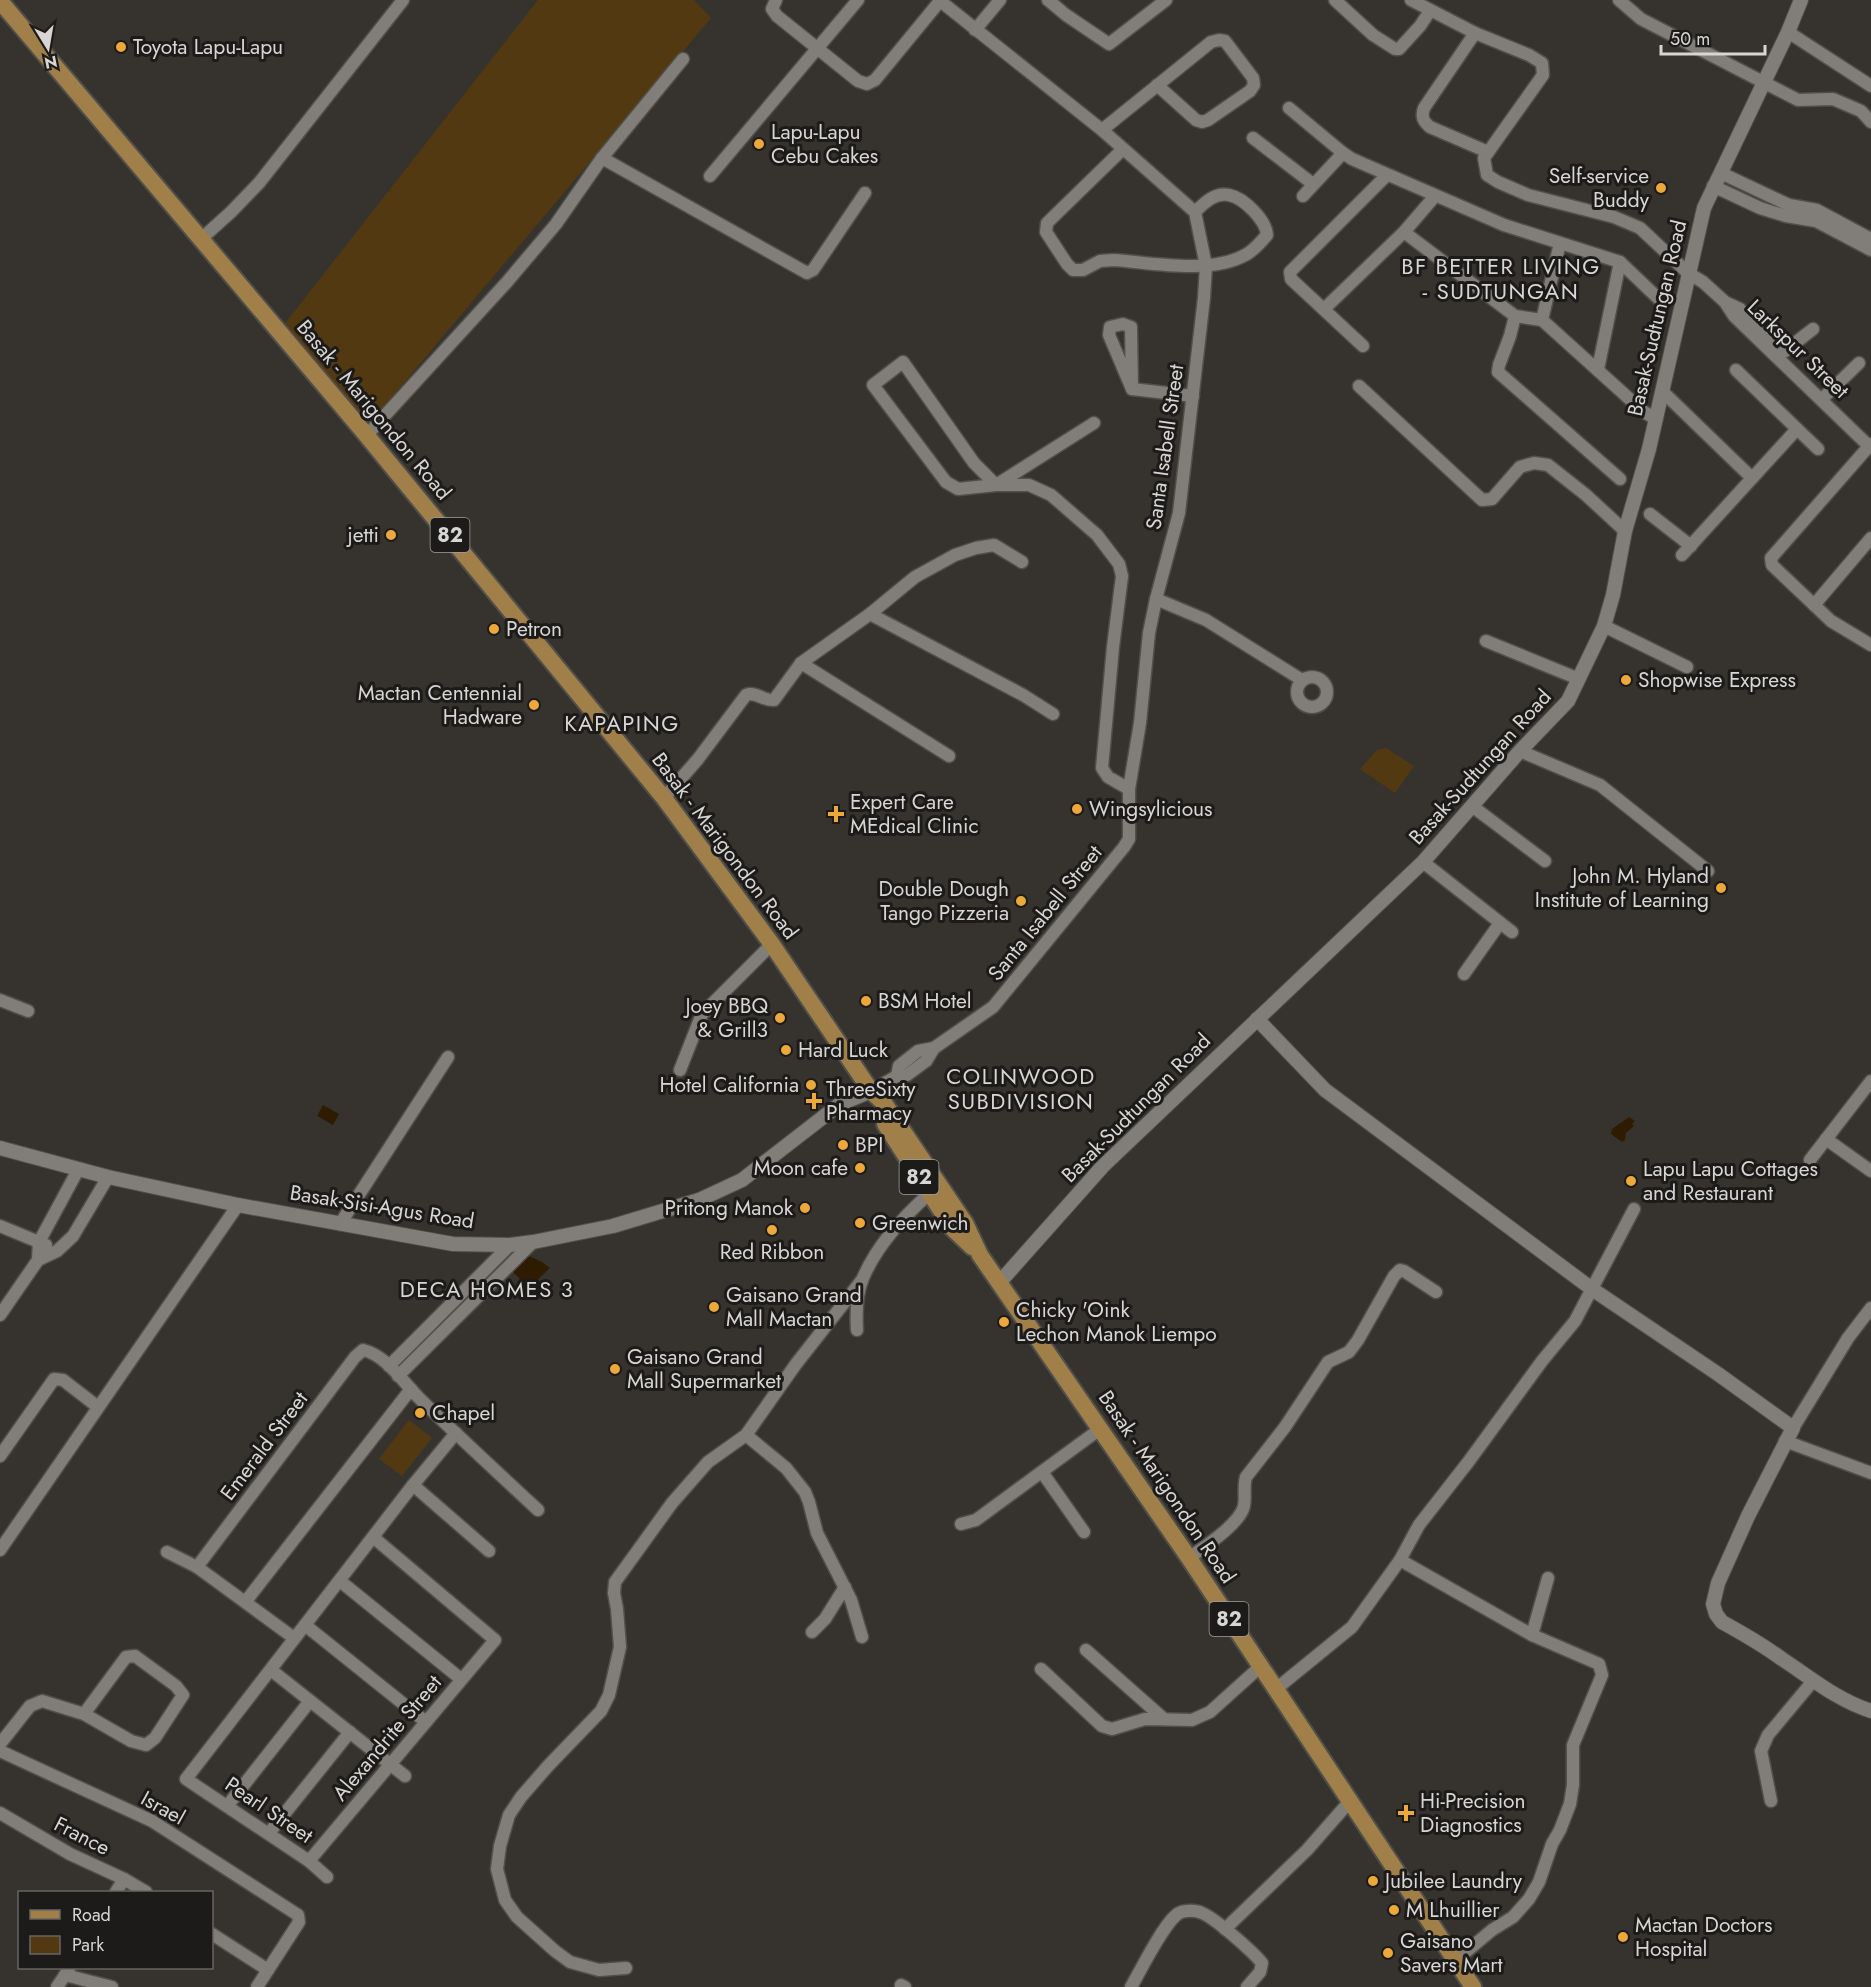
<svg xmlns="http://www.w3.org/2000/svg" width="1871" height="1987" font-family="Jost,sans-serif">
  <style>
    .green { fill: #523911 }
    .water { fill: #2f1c00 }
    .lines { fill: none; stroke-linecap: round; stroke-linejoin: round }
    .minor-casing { stroke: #514f4c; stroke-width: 15 }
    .tertiary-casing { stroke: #514f4c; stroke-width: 16 }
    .primary-casing { stroke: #514f4c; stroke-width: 20 }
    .minor { stroke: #817e7a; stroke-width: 12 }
    .tertiary { stroke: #817e7a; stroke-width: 14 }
    .primary { stroke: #a17f48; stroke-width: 16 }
    .poi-dot { fill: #eda83b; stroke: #1c1b19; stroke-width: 2 }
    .labels { text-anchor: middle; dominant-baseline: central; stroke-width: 6; stroke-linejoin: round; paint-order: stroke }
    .shield { fill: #1c1b19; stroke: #a09e9c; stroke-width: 1.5 }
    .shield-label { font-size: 20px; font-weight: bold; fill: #d8d6d4 }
    .poi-label { font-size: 21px; fill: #d8d6d4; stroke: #1c1b19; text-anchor: start }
    .street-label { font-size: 21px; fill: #d8d6d4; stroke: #1c1b19 }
    .neighbourhood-label { font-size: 22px; letter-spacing: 1.5px; fill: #d8d6d4; stroke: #1c1b19 }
  </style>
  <rect width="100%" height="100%" fill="#36332f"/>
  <g class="green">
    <polygon points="538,0 694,0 711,18 370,423 283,326"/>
    <polygon points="1386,748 1414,766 1395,793 1360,769 1377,750"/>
    <polygon points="409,1420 432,1438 402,1476 379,1459"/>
  </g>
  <g class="water">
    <polygon points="323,1105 339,1114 333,1125 317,1116"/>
    <polygon points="1629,1117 1635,1121 1632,1124 1634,1126 1626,1133 1625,1140 1622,1142 1611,1134 1612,1129"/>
    <polygon points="529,1256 542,1262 550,1268 529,1288 512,1271"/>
  </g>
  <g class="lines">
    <g class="minor-casing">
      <g id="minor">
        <polyline points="776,0 772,9 777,16 858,81 867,84 875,80 940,1"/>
        <polyline points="1048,0 1066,15 1109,44 1166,0"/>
        <polyline points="1335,0 1373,35 1395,49 1399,49 1420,26 1430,11"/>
        <polyline points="1411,0 1475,33 1529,55 1542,63 1543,75 1484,158 1487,175 1498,182 1528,195 1614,217 1640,228 1688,273 1703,282 1725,302 1734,316 1871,448"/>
        <polyline points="1619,0 1641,19 1798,100 1833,99 1861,111 1871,122"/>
        <polyline points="975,30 1000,0"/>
        <polyline points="1788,32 1871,86"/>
        <path d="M1475,33l-51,75c-3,9 -1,13 6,19l58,25"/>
        <polyline points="1289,108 1343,153"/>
        <polyline points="1102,130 1211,42 1219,40 1225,41 1253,78 1254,85 1250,91 1208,120 1202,122 1196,120 1157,85"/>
        <polyline points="1253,138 1313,184"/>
        <path d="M1123,149l-76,74 -1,9 21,32 6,6h10l17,-9 14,-1c39,3 97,15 133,-6 7,-4 14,-12 20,-19 -1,-15 -23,-37 -38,-40 -14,-3 -25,8 -34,17"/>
        <polyline points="602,158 807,273 813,270 865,193"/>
        <polyline points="1721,173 1789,205 1817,210 1871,239"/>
        <polyline points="710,176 858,0"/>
        <polyline points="1713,186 1760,208 1786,216 1816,221 1871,250"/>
        <polyline points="1303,196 1343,153 1352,159 1504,225 1620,262 1662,302"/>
        <polyline points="1404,232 1515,316 1542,320 1644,412 1656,419"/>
        <polyline points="201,239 231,212 259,183 403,0"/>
        <polyline points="1727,303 1740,309 1775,343"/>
        <polyline points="1324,309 1404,232 1435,196"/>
        <polyline points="1515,316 1510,336 1499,365 1498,372 1620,479"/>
        <polyline points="1542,320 1560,243"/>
        <polygon points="1123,324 1131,327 1132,389 1109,335 1110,327"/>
        <polyline points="1363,346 1291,279 1290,272 1387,175"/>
        <polyline points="1777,357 1813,329"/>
        <polyline points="1598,369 1620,262"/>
        <polyline points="1736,370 1818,449"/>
        <polyline points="1359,386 1482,500 1492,499 1520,467 1534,463 1548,465 1586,495 1625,531"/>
        <polyline points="1132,389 1193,396"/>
        <polyline points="1662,391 1752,478"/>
        <polyline points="1822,399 1859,363"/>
        <polyline points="1094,423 996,485 958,489 946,482 873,385 903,362 974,463 996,485 1029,485 1051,495 1097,535 1119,564 1122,576 1113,647 1102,768 1108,777 1129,789"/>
        <polyline points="367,435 507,282 556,224 602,158 683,59"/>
        <polyline points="1871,444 1771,558 1772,565 1831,621 1871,645"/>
        <polyline points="1650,514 1691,546"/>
        <polyline points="1682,555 1797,429"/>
        <polyline points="1156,599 1206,620 1302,680"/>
        <polyline points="1814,605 1871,538"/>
        <polyline points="870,614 1023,695 1053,714"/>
        <polyline points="1604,626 1687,667"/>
        <polyline points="1486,641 1579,679"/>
        <polyline points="801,663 949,756"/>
        <circle cx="1312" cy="692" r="15"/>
        <polyline points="1520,751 1600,785 1708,871"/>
        <path d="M664,798l34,-39 48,-64c10,-4 17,6 28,5l27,-37 69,-49 45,-37 40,-22 21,-7 18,-3 28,17"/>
        <polyline points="1472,806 1545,861"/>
        <polyline points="1423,862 1512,932"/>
        <polyline points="1464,974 1500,923"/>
        <polyline points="0,1000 28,1011"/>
        <polyline points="680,1070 702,1014 772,944"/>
        <polyline points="897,1076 899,1066 918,1051 934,1048 993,1007 1124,847 1129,839 1129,789 1140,723 1149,633 1156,599 1179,513 1204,298 1206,266 1195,212 1102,130 939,0"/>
        <polyline points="871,1091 897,1076 907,1075 926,1061 934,1048"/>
        <polyline points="1826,1139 1871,1171"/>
        <polyline points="1810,1160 1871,1081"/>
        <polyline points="340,1224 448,1057"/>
        <polyline points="0,1226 46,1245"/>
        <polyline points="38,1260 57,1251 73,1236 108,1177"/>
        <polyline points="0,1315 38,1260 39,1242 78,1170"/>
        <path d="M857,1330c-1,-17 -1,-36 6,-52 14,-33 41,-62 67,-85"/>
        <polyline points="389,1366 510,1245"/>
        <polyline points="398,1376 533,1242"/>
        <polyline points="1793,1428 1848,1338 1871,1308"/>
        <polyline points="746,1435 786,1468 805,1492 809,1502 817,1533 851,1600 862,1637"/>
        <polyline points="1785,1441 1871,1473"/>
        <polyline points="0,1456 54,1379 63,1380 98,1407"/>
        <polyline points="1042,1472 1084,1532"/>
        <polyline points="413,1485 489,1551"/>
        <polyline points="961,1524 976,1520 1100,1429"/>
        <polyline points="0,1550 238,1205"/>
        <polyline points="167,1552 197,1567 294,1638"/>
        <path d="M1189,1558c15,-11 51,-34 55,-52 2,-10 -1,-19 2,-29l39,-50 43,-65 21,-10 9,-12 36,-64 6,-6 4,1 32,21"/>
        <polyline points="1400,1560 1532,1635 1599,1664 1602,1675 1573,1745 1573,1785 1570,1804 1560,1830 1552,1844 1539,1882 1529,1899 1513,1917 1492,1930 1455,1961"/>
        <path d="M197,1567l158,-210 8,-7c23,5 40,32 56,48 39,38 79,75 119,112"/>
        <polyline points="340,1581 461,1679"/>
        <polyline points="246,1601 411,1389"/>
        <polyline points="305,1625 426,1722"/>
        <polyline points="812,1632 825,1619 845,1587"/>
        <polyline points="1532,1635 1548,1578"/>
        <polyline points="1086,1650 1164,1719"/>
        <polyline points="1041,1669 1102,1726 1112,1729 1145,1719 1192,1720 1210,1712 1261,1666"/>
        <polyline points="271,1670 405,1776"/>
        <polyline points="1276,1689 1352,1627 1400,1560 1419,1525 1469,1461 1542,1361 1575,1321 1634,1209"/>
        <polyline points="0,1744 30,1706 42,1701 84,1714 131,1741 146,1745 155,1738 183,1695 176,1686 135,1656 126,1657 84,1714"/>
        <polyline points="0,1751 152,1821 298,1915 299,1922 257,1987"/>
        <polyline points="1771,1801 1761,1751 1768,1735 1813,1681"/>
        <polyline points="228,1805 310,1701"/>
        <polyline points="0,1813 70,1854 124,1879 146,1892"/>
        <polyline points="269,1833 350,1732"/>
        <polyline points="309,1861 495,1640 373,1537"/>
        <polyline points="327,1877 309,1861 186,1779 413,1485 456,1433"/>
        <polyline points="116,1892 124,1879"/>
        <polyline points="1225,1929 1307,1850 1350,1801"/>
        <polyline points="212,1934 268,1970"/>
        <polyline points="626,1968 599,1970 570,1962 555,1951 517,1917 505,1900 497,1869 500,1846 509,1815 521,1797 548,1766 601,1711 609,1695 620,1647 617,1609 614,1593 615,1582 672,1503 708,1462 746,1435 796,1364 862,1280"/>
        <polyline points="65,1975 112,1987"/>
        <polyline points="901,1985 905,1987"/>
        <polyline points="57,1987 69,1969"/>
        <path d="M1131,1987c10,-17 33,-65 48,-74 6,-3 17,-3 23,0 13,5 51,39 60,50l-2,9 -13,15"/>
      </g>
    </g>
    <g class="tertiary-casing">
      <g id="tertiary">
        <path d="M1257,1019l68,71 267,199 126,85 75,54 -45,88 -30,67 -5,21 3,10 6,8c20,11 41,23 60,37 29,19 55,41 89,52"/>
        <polyline points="0,1148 108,1177 238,1205 453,1244 510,1245 533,1242 613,1226 699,1200 742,1180 840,1104 871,1091"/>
        <polyline points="999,1283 1103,1166 1423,862 1520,751 1568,701 1604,626 1613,595 1625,531 1649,449 1704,208 1788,32 1801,0"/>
      </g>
    </g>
    <g class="primary-casing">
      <g id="primary">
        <polyline points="0,1 363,431 664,798 771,943 871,1091 884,1103 965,1223 980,1255 1189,1558 1473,1987"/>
        <polyline points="885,1124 953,1229 972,1247"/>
      </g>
    </g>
    <use href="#minor" class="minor"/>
    <use href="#tertiary" class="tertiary"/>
    <use href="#primary" class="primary"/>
  </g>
  <g class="poi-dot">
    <circle cx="121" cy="47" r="6"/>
    <circle cx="759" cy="144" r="6"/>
    <circle cx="1661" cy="188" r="6"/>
    <circle cx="391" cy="535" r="6"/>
    <circle cx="494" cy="629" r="6"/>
    <circle cx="1626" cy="680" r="6"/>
    <circle cx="534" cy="705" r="6"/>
    <circle cx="1077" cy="809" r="6"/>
    <path d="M833 805h6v6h6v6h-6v6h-6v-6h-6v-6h6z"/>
    <circle cx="1721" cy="888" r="6"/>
    <circle cx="1021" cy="901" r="6"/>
    <circle cx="866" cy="1001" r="6"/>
    <circle cx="780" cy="1018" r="6"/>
    <circle cx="786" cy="1050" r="6"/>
    <circle cx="811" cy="1085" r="6"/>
    <path d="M811 1092h6v6h6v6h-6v6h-6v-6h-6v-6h6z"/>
    <circle cx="843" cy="1145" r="6"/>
    <circle cx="860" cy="1168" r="6"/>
    <circle cx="1631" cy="1181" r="6"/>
    <circle cx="805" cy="1208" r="6"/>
    <circle cx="860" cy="1223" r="6"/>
    <circle cx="772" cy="1230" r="6"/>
    <circle cx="714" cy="1307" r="6"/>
    <circle cx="1004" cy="1322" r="6"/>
    <circle cx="615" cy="1369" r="6"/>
    <circle cx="420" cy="1413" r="6"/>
    <path d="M1403 1804h6v6h6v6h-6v6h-6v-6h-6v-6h6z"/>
    <circle cx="1373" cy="1881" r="6"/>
    <circle cx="1394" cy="1910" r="6"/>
    <circle cx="1623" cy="1937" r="6"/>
    <circle cx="1388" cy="1953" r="6"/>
  </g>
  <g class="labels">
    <g class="shield">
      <rect x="430.5" y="518" width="39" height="34" rx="4.5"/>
      <rect x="899.5" y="1160" width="39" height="34" rx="4.5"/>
      <rect x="1209.5" y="1602" width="39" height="34" rx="4.5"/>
    </g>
    <g class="shield-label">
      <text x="450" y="535">82</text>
      <text x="919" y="1177">82</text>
      <text x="1229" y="1619">82</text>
    </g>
    <g class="poi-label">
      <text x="133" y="47">Toyota Lapu-Lapu</text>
      <text x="771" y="132">Lapu-Lapu<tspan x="771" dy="24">Cebu Cakes</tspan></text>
      <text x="1649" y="176" text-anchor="end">Self-service<tspan x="1649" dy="24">Buddy</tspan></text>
      <text x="379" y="535" text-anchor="end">jetti</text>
      <text x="506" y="629">Petron</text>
      <text x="1638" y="680">Shopwise Express</text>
      <text x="522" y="693" text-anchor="end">Mactan Centennial<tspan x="522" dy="24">Hadware</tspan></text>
      <text x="850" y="802">Expert Care<tspan x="850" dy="24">MEdical Clinic</tspan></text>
      <text x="1089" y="809">Wingsylicious</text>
      <text x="1709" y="876" text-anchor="end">John M. Hyland<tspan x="1709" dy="24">Institute of Learning</tspan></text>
      <text x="1009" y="889" text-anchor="end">Double Dough<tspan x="1009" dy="24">Tango Pizzeria</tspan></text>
      <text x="878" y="1001">BSM Hotel</text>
      <text x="768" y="1006" text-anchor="end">Joey BBQ<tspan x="768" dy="24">&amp; Grill3</tspan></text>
      <text x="798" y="1050">Hard Luck</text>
      <text x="799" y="1085" text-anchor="end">Hotel California</text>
      <text x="826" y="1089">ThreeSixty<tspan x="826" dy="24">Pharmacy</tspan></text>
      <text x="855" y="1145">BPI</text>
      <text x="848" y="1168" text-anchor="end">Moon cafe</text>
      <text x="1643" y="1169">Lapu Lapu Cottages<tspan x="1643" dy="24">and Restaurant</tspan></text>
      <text x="793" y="1208" text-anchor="end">Pritong Manok</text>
      <text x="872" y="1223">Greenwich</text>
      <text x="772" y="1252" text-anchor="middle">Red Ribbon</text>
      <text x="726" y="1295">Gaisano Grand<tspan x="726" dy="24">Mall Mactan</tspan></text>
      <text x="1016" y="1310">Chicky 'Oink<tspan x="1016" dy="24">Lechon Manok Liempo</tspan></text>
      <text x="627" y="1357">Gaisano Grand<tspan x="627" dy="24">Mall Supermarket</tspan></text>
      <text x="432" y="1413">Chapel</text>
      <text x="1420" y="1801">Hi-Precision<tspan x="1420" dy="24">Diagnostics</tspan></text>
      <text x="1385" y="1881">Jubilee Laundry</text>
      <text x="1406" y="1910">M Lhuillier</text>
      <text x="1635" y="1925">Mactan Doctors<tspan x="1635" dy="24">Hospital</tspan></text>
      <text x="1400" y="1941">Gaisano<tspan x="1400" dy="24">Savers Mart</tspan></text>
    </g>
    <g class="street-label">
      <text transform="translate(1657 318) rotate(-77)">Basak-Sudtungan Road</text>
      <text transform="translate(1798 349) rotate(44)">Larkspur Street</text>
      <text transform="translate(374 410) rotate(50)">Basak - Marigondon Road</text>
      <text transform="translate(1165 447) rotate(-82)">Santa Isabell Street</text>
      <text transform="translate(1480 767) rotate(-48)">Basak-Sudtungan Road</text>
      <text transform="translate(725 846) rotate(53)">Basak - Marigondon Road</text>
      <text transform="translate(1045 913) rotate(-51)">Santa Isabell Street</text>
      <text transform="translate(1136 1108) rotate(-45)">Basak-Sudtungan Road</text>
      <text transform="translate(382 1207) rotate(9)">Basak-Sisi-Agus Road</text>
      <text transform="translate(264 1446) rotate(-53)">Emerald Street</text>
      <text transform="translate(1167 1487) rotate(56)">Basak - Marigondon Road</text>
      <text transform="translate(387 1738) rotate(-50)">Alexandrite Street</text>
      <text transform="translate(163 1808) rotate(29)">Israel</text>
      <text transform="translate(269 1810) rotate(34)">Pearl Street</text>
      <text transform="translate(82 1836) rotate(27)">France</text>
    </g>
    <g class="neighbourhood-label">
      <text x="1501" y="266">BF BETTER LIVING<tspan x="1501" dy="25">- SUDTUNGAN</tspan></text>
      <text x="622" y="723">KAPAPING</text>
      <text x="1021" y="1076">COLINWOOD<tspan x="1021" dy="25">SUBDIVISION</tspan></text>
      <text x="487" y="1289">DECA HOMES 3</text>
    </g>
  </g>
  <rect x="18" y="1891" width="195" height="78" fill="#1c1b19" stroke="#676664" stroke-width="1.5"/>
  <rect x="30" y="1910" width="30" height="9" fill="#a17f48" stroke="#676664" stroke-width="1.5"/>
  <text x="72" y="1921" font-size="18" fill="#d8d6d4">Road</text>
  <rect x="30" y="1936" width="30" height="18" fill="#523911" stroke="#676664" stroke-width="1.5"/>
  <text x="72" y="1951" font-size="18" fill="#d8d6d4">Park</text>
  <g transform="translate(48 48) rotate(169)" stroke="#1c1b19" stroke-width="4.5" paint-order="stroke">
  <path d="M0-4.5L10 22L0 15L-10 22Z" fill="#d8d6d4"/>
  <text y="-9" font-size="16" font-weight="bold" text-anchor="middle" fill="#d8d6d4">N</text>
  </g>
  <path d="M1661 45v9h104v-9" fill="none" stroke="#d8d6d4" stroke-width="3"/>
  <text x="1670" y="45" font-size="18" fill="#d8d6d4" stroke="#1c1b19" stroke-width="4.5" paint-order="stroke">50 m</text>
</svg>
